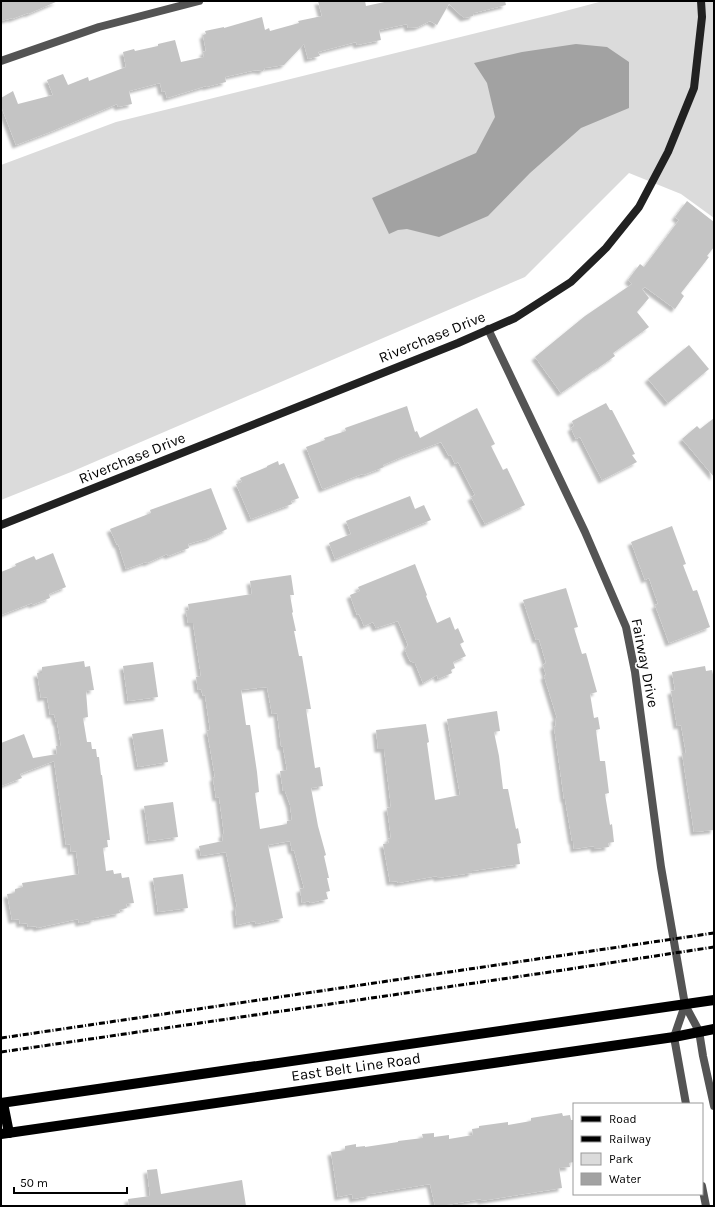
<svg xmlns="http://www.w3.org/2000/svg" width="715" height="1207" font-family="Karla,sans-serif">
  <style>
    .green { fill: #dbdbdb }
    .water { fill: #a2a2a2 }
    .building { fill: #c4c4c4; fill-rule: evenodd; filter: url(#shadow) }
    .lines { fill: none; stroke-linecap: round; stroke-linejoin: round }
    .street { stroke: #545454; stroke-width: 8 }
    .secondary { stroke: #212121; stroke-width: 8 }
    .primary { stroke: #000; stroke-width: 10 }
    .rail { stroke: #000; stroke-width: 3; stroke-dasharray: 6 2 1 2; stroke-linecap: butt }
    .labels { text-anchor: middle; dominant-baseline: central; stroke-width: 3.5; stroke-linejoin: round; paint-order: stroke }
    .street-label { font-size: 15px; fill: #000; stroke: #fff }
  </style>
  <defs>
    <filter id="shadow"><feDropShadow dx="-3.5" dy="3.5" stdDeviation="1" flood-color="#0004"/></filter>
  </defs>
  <rect width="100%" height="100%" fill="#fff"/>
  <polygon class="green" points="603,1 714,1 714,218 681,194 629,173 525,277 71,472 1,500 1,165 116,122 550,15"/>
  <polygon class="water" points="576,44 607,47 629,62 629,108 581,128 530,173 488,216 439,237 407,229 398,230 389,234 372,198 476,153 495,117 487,83 474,63 522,52"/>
  <g class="building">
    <polygon points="1,1 58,1 28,14 28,13 12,19 12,18 1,21"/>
    <polygon points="318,1 365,1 366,6 389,1 505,1 506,5 474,13 473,16 464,18 449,4 437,25 430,21 418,27 408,28 407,24 379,30 381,40 357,45 356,42 318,52 320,56 308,59 304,44 284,65 265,68 263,71 256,70 225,77 226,82 206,87 206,86 167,98 165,91 162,92 160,83 129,91 132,104 118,107 117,104 50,132 16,145 1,106 1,98 13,91 18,104 53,95 47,80 63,74 68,85 88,77 89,81 126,67 123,52 134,49 135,51 158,46 158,44 175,40 181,62 204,57 203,52 206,51 203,35 206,34 205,31 224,27 224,28 262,17 265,30 269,28 270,31 299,23 298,21 322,16"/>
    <polygon points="687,201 714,222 714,247 707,256 709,257 681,293 684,296 675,309 645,287 642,289 649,298 637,312 649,327 613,353 615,356 598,368 597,368 561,393 535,357 585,316 632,284 628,280 640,264 644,267 659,247 679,220 675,217"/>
    <polygon points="689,345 709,369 668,403 648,379"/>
    <polygon points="606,403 610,410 612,410 635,454 632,455 637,462 602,480 580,437 576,439 571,428 574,426 572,421"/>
    <polygon points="407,406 415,432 417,431 420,438 477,408 495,444 491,446 503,470 507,468 525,505 485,524 471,497 475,495 458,462 455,464 451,455 449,456 441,442 404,456 383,465 384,467 363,475 362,474 323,489 322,488 306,447 325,440 324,438 346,431 345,428"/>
    <polygon points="714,418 714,477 682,439 697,426 700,429"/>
    <polygon points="278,461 279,465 284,463 299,498 291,501 292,504 251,519 236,484 242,482 240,478 267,467 267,466"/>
    <polygon points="211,488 227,529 209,538 188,544 189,548 168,556 167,554 147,563 146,562 126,569 118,544 117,545 110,529 151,513 150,510"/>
    <polygon points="410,496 415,509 424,505 431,520 335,559 329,543 351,534 346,521"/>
    <polygon points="672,526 686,564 683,565 693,591 697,590 710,627 669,643 655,605 658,604 649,578 645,580 631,542"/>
    <polygon points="53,553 66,587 49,594 50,598 32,605 32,603 1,615 1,572 16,566 15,564 34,556 36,560"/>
    <polygon points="415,564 427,595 426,596 437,623 450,617 455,630 458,628 464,642 460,644 466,656 453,662 455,668 451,670 452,673 438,679 437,675 423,683 415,663 410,661 405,650 408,645 398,621 376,628 373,622 364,626 359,614 357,615 350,595 360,591 358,587"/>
    <path d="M291,575l3,20h-4l3,17 -1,1 4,18h-2l5,25h3l9,53h-5l9,59 5,-1 3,19 -12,2 7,38 8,29 -2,1 5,22h-2l3,13 -4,1 2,7 -18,4 -1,-2 -7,2 -2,-14 4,-1 -10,-38 -2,1 -2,-10 -22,4 15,73 -27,6 -1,-3 -18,4 -2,-18h2l-11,-55 -25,4 -2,-10 24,-5 -1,-7h2l-5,-37 -3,1 -3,-20 2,-1 -8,-46 3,-1 -5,-35 -2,1 -2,-7 -3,1 -2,-13 5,-1 -8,-53h-5l-2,-12 3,-1 -1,-6 64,-10 -2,-13zM267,687l5,27 5,-1 4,33 2,1 4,23 -7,1 3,20h2l5,14 2,15 -5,1v3l-27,5 -5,-36 4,-1 -2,-20 -7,-47h-4l-5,-35z"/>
    <polygon points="566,588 578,627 574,628 582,654 586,653 597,692 590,694 594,718 598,717 600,729 596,730 600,761 605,761 609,793 605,794 610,825 612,824 614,842 608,843 609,847 594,849 594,846 574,849 573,841 572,841 565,799 564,799 554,727 556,726 555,718 557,718 544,676 546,675 543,665 546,663 539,639 536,640 523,600"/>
    <polygon points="84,661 85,667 90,666 94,690 86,691 88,717 83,718 87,742 91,742 92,749 96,749 97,757 99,757 101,775 102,775 110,840 107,840 108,847 103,848 106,871 113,870 114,874 121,873 122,878 129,877 134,903 126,904 127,908 119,910 120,913 94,918 94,920 79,923 78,919 37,928 36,926 28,927 27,923 20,924 19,919 12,920 7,894 15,893 15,889 23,887 22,883 79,874 76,851 71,852 70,844 66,845 54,761 20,774 22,778 1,786 1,743 24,734 33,758 57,754 56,746 61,746 57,722 56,722 54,714 50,715 47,697 41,698 37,673 42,673 42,667"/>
    <polygon points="153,662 158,697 128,701 123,666"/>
    <polygon points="705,666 706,671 712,670 714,679 714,830 694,832 682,753 686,753 681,725 677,726 671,691 675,690 672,672"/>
    <polygon points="497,711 500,731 494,732 499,756 503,789 508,789 516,829 518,828 521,843 517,844 520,864 472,871 472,873 437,878 437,876 398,883 397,881 390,882 383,844 389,843 388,839 391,838 387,808 391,807 384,749 378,749 376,730 426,724 429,742 427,743 435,800 460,795 447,719"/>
    <polygon points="163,729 168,762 138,767 132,734"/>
    <polygon points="173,802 178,837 149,841 144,806"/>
    <polygon points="183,874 188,908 158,912 153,878"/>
    <polygon points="562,1113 563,1116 570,1115 571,1120 574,1120 574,1162 569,1163 570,1167 559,1168 562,1188 481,1201 481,1199 441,1206 435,1206 430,1184 370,1194 370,1196 353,1199 352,1194 338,1197 331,1152 345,1150 345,1146 356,1144 356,1147 365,1146 365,1147 398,1142 398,1141 423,1138 422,1134 434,1133 434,1137 449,1135 449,1139 473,1135 472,1129 479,1128 479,1126 508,1122 508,1125 531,1121 531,1118"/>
    <polygon points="157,1169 161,1194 242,1180 246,1206 129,1206 128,1199 150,1196 147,1170"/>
  </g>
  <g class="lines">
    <g class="street">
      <polyline points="1,61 99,27 199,1"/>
      <polyline points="488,329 585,532 626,627 635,672 661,867 685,1005 699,1031 703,1056 714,1106"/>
      <polyline points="685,1005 674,1037 686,1104"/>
      <polyline points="702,1186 706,1206"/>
    </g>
    <polyline class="secondary" points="1,525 458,343 515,318 571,282 606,248 639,207 668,152 694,88 702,17 701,1"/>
    <g class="primary">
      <polyline points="1,1103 714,1000"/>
      <polyline points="3,1103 9,1133"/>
      <polyline points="1,1134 674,1037 714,1029"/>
    </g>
    <g class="rail">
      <polyline points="1,1038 714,933"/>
      <polyline points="1,1052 550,972 714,947"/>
    </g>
  </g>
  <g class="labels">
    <g class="street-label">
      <text transform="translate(432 337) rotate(-22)">Riverchase Drive</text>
      <text transform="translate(132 458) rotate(-22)">Riverchase Drive</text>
      <text transform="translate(645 663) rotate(79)">Fairway Drive</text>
      <text transform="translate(356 1067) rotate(-8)">East Belt Line Road</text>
    </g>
  </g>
  <rect width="715" height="1207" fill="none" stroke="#000000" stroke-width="4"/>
  <rect x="573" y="1103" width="130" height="92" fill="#ffffff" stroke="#999999"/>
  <rect x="581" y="1116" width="20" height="6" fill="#000000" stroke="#999999"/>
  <text x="609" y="1123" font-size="12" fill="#000000">Road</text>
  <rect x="581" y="1136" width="20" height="6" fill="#000000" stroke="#999999"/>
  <text x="609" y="1143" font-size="12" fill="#000000">Railway</text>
  <rect x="581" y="1153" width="20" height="12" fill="#dbdbdb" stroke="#999999"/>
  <text x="609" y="1163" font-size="12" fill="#000000">Park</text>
  <rect x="581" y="1173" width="20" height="12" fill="#a2a2a2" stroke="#999999"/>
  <text x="609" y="1183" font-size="12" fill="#000000">Water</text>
  <path d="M14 1187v6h113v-6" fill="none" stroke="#000000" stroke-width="2"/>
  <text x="20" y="1187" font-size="12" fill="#000000" stroke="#ffffff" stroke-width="3" paint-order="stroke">50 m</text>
</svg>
